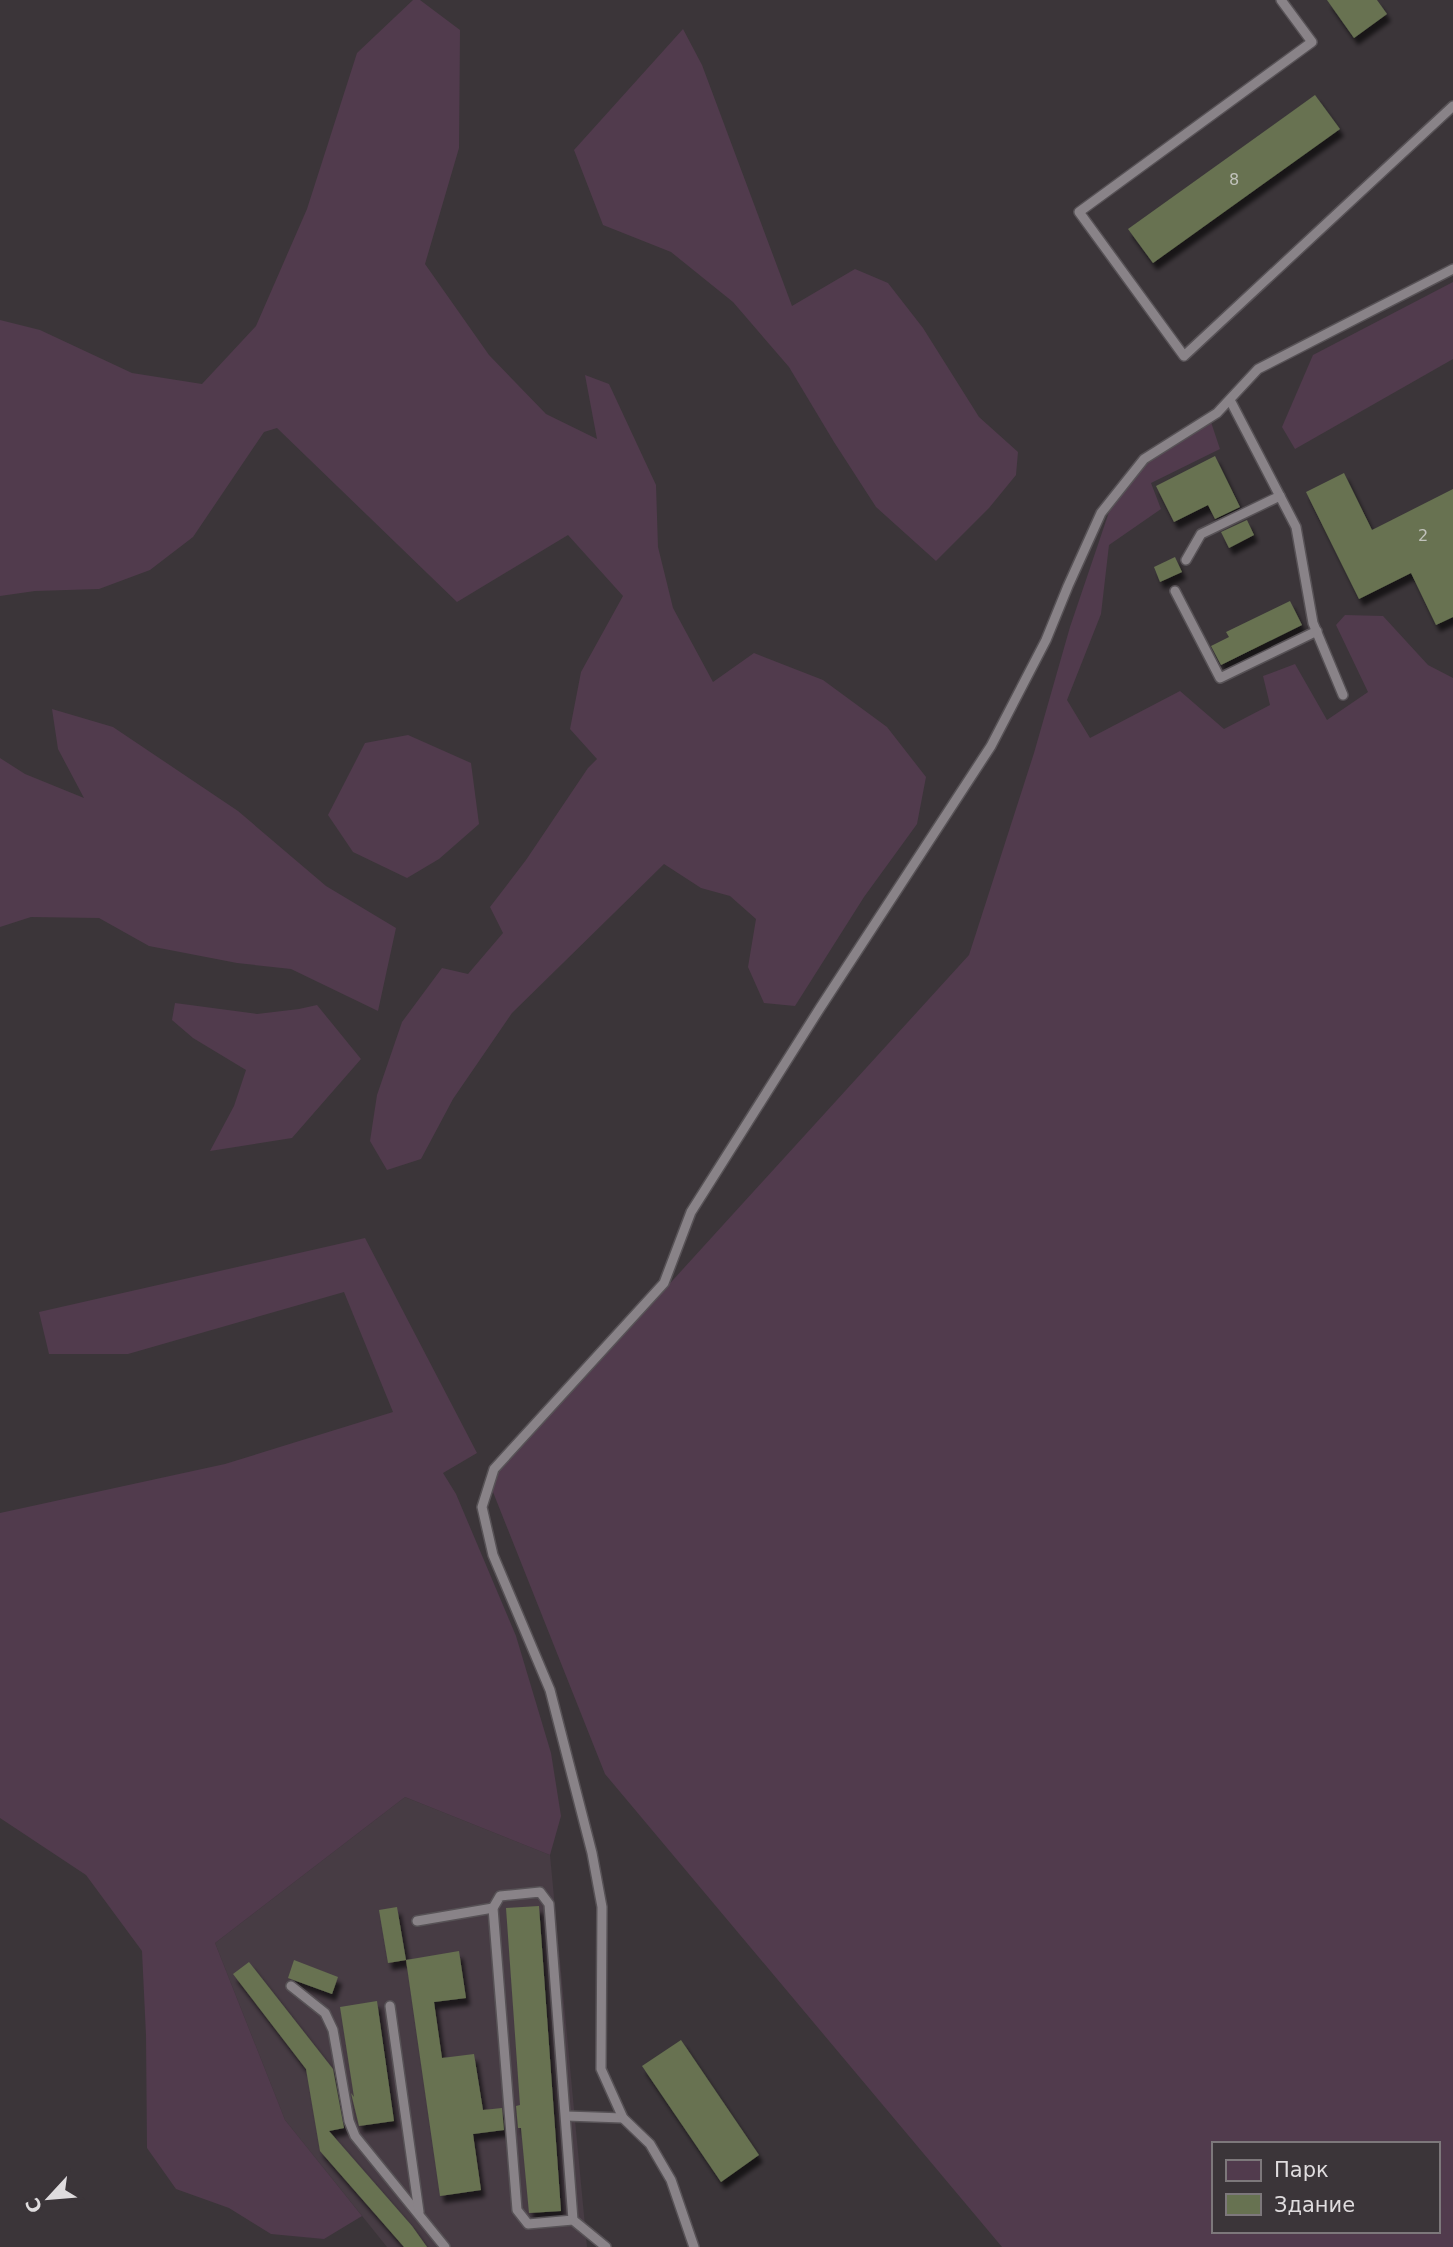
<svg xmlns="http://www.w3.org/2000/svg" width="1453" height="2247" font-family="'DejaVu Sans',sans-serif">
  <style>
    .built { fill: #473c44 }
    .green { fill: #513b4d; fill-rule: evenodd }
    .building { fill: #677251; filter: url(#shadow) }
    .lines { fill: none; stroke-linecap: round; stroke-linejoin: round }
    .lane-casing { stroke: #575256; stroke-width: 12 }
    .lane { stroke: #898388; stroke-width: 9 }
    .labels { text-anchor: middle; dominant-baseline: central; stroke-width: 7; stroke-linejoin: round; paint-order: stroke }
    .number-label { font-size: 16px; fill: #c1c2bb }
  </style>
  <defs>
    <filter id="shadow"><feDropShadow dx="4" dy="7" stdDeviation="2" flood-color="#0009"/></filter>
  </defs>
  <rect width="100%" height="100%" fill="#3b3539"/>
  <polygon class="built" points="405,1797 550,1855 587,2247 387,2247 285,2120 215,1943"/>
  <g class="green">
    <polygon points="413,0 420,0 460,30 459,148 425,264 489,355 546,414 597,439 585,375 609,384 656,485 658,547 673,608 713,682 754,653 823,680 887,727 926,777 917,824 864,897 795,1006 764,1003 748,967 756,919 730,896 701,888 664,864 512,1013 453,1099 421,1159 387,1170 370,1141 377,1095 402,1022 442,968 468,974 503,933 490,907 526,860 588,768 597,759 570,729 581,672 623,596 568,535 457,602 277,428 264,432 193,537 150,570 99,589 35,591 0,596 0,320 40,330 132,373 202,384 256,326 307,209 357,53"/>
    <polygon points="683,29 702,65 792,306 855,269 888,283 923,328 979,417 1018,452 1016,475 989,508 936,561 876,507 834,442 789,367 733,302 671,252 603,225 574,150"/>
    <polygon points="1453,282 1453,359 1295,449 1282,427 1313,355"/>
    <path d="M1211,422l9,27 -69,34 10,26 -52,36 -8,69 -34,86 23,38 90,-47 44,38 46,-24 -7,-29 32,-12 32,56 41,-28 -32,-67 9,-10 38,1 45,49 25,13v1569h-451l-397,-473 -116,-292 480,-527 65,-202 36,-126 39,-115 36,-49zM1213,2144h224v87h-224z"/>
    <polygon points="52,709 113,727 238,811 326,886 396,928 378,1011 291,969 237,963 149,946 99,918 31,917 0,927 0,758 25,774 84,798 58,749"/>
    <polygon points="408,735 471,763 479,824 439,859 407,878 353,852 328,815 365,743"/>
    <polygon points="175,1003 257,1014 299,1009 317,1005 361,1059 292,1138 210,1151 234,1106 246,1070 193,1038 172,1020"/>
    <polygon points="365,1238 477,1453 443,1473 456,1494 516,1636 551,1753 561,1816 550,1855 405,1797 215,1943 285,2120 362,2216 324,2239 271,2234 229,2208 176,2189 147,2148 146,2035 142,1951 86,1875 0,1818 0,1513 225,1464 393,1412 344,1292 128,1354 49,1354 39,1312"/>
  </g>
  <g class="building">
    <polygon points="1327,0 1377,0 1387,14 1354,38"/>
    <polygon points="1315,95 1340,129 1153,263 1128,229"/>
    <polygon points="1215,456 1240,507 1215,519 1208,505 1174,522 1156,486"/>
    <polygon points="1344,473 1372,530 1453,489 1453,617 1436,625 1411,573 1359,599 1306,492"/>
    <polygon points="1247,520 1254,535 1229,548 1221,532"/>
    <polygon points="1175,557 1182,572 1160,582 1154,567"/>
    <polygon points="1290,601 1302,625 1221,665 1211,646 1229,637 1226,632"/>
    <polygon points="539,1906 561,2211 529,2213 521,2128 518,2128 516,2106 520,2105 506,1908"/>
    <polygon points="397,1907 406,1960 388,1963 379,1910"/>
    <polygon points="459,1951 466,1998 434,2002 442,2058 474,2054 483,2110 502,2108 504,2130 473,2134 481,2190 440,2196 406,1960"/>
    <polygon points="294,1960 338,1977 332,1994 288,1978"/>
    <polygon points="249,1962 333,2069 344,2128 329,2131 412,2226 427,2247 404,2247 320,2151 306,2069 233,1974"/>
    <polygon points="377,2001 394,2121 359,2126 351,2093 354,2097 340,2007"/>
    <polygon points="681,2040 759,2155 721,2182 642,2066"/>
  </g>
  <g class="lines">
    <g class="lane-casing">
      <g id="lane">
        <polyline points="1281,0 1312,42 1079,212 1184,356 1453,106"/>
        <polyline points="1230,400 1296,527 1313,623 1343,695"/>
        <polyline points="1186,560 1201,534 1280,496"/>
        <polyline points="1175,591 1220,678 1317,631"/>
        <polyline points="417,1921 493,1908"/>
        <polyline points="291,1986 325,2013 333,2030 349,2121 355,2136 445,2247"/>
        <polyline points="390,2006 419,2212"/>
        <polyline points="566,2116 623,2118"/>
        <polyline points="573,2220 549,1904 540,1892 500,1896 493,1908 517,2210 528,2224 573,2220 606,2247"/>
        <polyline points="694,2247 671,2180 650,2144 623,2118 601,2069 602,1907 592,1853 550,1690 493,1555 482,1507 494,1469 664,1283 691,1212 820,1008 991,746 1046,640 1068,586 1101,513 1144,459 1217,413 1258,369 1453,269"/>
      </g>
    </g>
    <use href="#lane" class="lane"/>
  </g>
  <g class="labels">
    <g class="number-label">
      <text x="1234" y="179">8</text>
      <text x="1423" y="535">2</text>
    </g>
  </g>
  <rect x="1212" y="2142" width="228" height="91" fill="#3b3539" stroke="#7d787b" stroke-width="2"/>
  <rect x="1226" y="2160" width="35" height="21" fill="#513b4d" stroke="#7d787b" stroke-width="2"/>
  <text x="1274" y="2177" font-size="21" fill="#dfdcde">Парк</text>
  <rect x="1226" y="2194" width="35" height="21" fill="#677251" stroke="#7d787b" stroke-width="2"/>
  <text x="1274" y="2212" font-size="21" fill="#dfdcde">Здание</text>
  <g transform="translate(49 2198) rotate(244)" stroke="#3b3539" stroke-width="5" paint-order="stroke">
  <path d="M0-5L12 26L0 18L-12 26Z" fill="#dfdcde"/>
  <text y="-10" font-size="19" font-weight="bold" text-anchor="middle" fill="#dfdcde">С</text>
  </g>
</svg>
